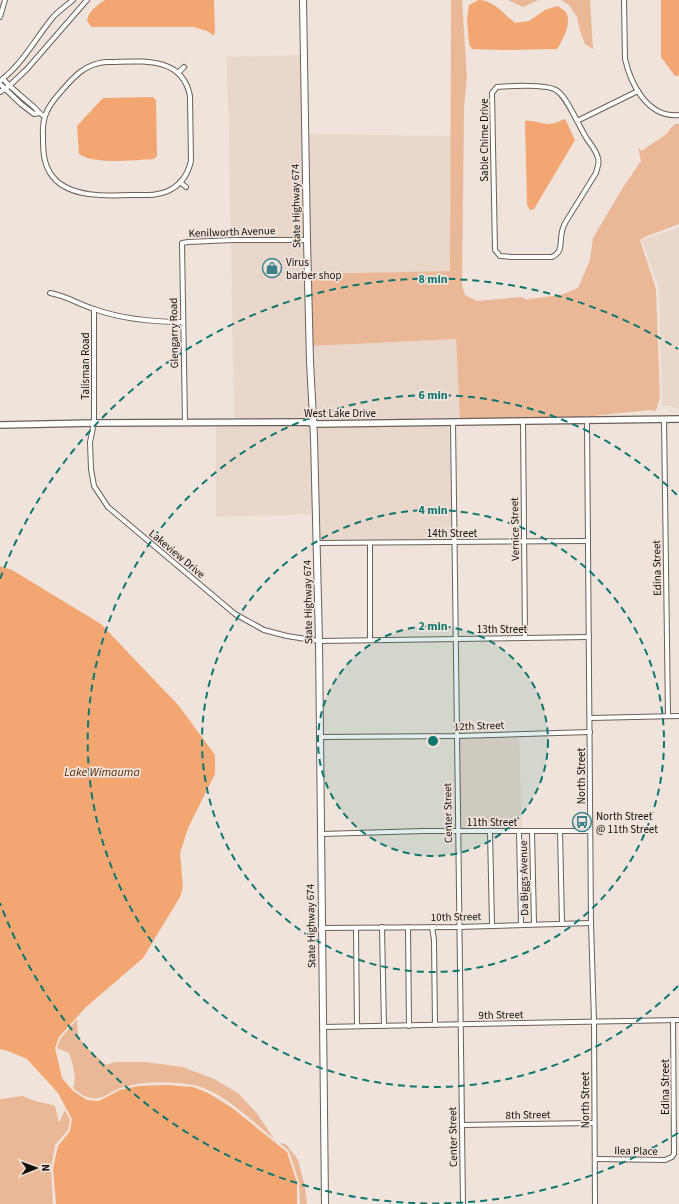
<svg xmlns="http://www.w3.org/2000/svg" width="679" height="1204" font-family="'Source Sans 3',sans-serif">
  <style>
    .built { fill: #ead7cb }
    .green { fill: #eab897 }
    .water { fill: #f2a672 }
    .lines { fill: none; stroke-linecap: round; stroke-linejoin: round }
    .minor-casing { stroke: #6a6059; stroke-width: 6 }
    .tertiary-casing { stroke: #6a6059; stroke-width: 8 }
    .secondary-casing { stroke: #6a6059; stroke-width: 8 }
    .minor { stroke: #fff; stroke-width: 4 }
    .tertiary { stroke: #fff; stroke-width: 5.5 }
    .secondary { stroke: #fff; stroke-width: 6 }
    .ring { fill: none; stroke: #0f766e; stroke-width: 2; stroke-dasharray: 7 5 }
    .labels { text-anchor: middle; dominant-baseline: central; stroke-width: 3.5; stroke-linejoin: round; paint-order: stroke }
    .street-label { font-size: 11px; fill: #130f0c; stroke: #efe3db }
    .poi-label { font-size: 11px; fill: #130f0c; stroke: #efe3db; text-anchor: start }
    .water-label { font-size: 12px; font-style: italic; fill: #582900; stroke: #efe3db }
    .centre { fill: #0f766e; stroke: #efe3db; stroke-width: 2 }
    .ring-label { font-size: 12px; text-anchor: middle; font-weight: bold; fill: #0f766e; stroke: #efe3db; stroke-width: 3.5; stroke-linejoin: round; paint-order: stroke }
  </style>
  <rect width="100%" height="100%" fill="#efe3db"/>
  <g class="built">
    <polygon points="300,55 302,83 304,238 231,238 227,57"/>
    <polygon points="308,134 451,136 450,271 311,274"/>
    <polygon points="679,227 679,409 671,406 662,406 659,289 642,240"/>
    <polygon points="231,243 304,243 310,421 234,420"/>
    <polygon points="456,339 460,419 316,421 312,346"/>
    <polygon points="450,424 449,426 451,471 452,540 319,541 316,426"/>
    <polygon points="234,425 310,426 313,514 216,517 216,426"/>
    <polygon points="519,737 522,829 460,828 459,738"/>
  </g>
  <g class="green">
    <path d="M451,0h11l5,78 -3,29 -2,179 3,9 12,6 44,-4 9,4 -2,-2 33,-4 17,-7 12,-28 3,-22 29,-49 19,-28 -3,-13 4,3c8,-7 18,-11 25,-18 3,-3 2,-5 7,-7v-2h5v100l-32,12 -7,4 16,49 4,108 -4,14 -6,-1 -66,7 -124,2 -4,-80 -144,7 -1,-72 139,-3z"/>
    <polygon points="508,0 539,0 523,7"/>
    <polygon points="561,0 590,0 593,49 585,44 580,31 577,17 569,5"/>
    <path d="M77,1019l1,18 9,11 19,17 9,-3h30l38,5 31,12 24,14 18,19 18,27c-22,-18 -53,-49 -81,-54 -24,-4 -50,-4 -73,3 -8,3 -15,9 -22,10 -9,2 -18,-4 -25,-10 4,-11 0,-23 -4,-35l-12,-5 4,-10z"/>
    <path d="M23,1096c10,6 21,6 32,10l4,17 6,-13 5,10 -2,10 -13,15 -4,23 2,36h-53v-105z"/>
    <polygon points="279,1143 286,1144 298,1160 305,1187 307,1204 300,1204 299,1182 289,1151"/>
  </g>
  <g class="water">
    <path d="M105,0h109l1,33 -2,2 -6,-4 -13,-4h-103l-4,-7c2,-9 10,-15 18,-20z"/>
    <path d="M479,0c14,0 25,14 36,23l14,-2 16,-11 13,-4c2,2 6,4 8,6 6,11 -3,28 -9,37l-54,1 -31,-1 -3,-5 -2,-26 2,-13z"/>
    <polygon points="661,0 679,0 679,75 677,76 675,76 661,57"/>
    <path d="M153,97l3,3 1,56 -3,3c-20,1 -58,6 -75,-5l-2,-28 26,-28z"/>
    <path d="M565,119l3,6 7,15 -41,69 -4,1 -3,-5 -2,-84c9,-1 16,3 24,3 6,0 10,-3 16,-5z"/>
    <polygon points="0,566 12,570 101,624 179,706 215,755 215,774 188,828 180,853 183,887 180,897 143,958 85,1008 59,1037 55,1048 62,1078 73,1091 87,1100 99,1101 120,1090 138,1086 167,1085 193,1087 208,1093 231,1107 287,1152 297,1182 297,1204 56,1204 53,1168 58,1146 70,1131 72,1119 58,1093 27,1059 8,1051 0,1049"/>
  </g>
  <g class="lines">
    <g class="minor-casing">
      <g id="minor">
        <path d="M624,0l1,59c6,26 23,59 54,56"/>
        <polyline points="0,17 5,0"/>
        <path d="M106,62c32,0 76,-8 84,34l1,65c-3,13 -10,24 -23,30 -11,5 -23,4 -35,4 -25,1 -63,3 -80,-18 -9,-11 -10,-24 -10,-38 -1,-19 2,-29 15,-44 14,-16 25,-31 48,-33z"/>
        <polyline points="178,73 184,67"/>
        <path d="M3,79c10,11 21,19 32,29 3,3 4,6 9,8"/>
        <path d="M0,81c23,-17 36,-44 54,-65 6,-6 13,-11 19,-16"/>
        <polyline points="0,84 21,104 34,114 39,113"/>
        <path d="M497,87c11,-1 49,-3 59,3 11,6 23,37 31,49 4,6 9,11 11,19 2,5 -1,10 -2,15l-31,50c-1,3 -3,6 -3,9 -3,11 2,19 -10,25h-40l-12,-1 -5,-6 -3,-157z"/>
        <polyline points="0,92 9,86 27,69 87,0"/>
        <polyline points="577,121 638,91"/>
        <polyline points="180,182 186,187"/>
        <path d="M50,293c17,3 28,11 44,16 28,10 59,13 89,13"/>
        <polyline points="94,309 94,423 90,442 91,469 94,486 108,507 235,614 264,630 287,636 319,641 589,637"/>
        <polyline points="664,419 668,716"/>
        <polyline points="587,420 591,923 594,1022 595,1204"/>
        <polyline points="523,421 525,638"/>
        <polyline points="185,422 182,243 188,242 233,240 307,240"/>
        <polyline points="453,422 463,1204"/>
        <polyline points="317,543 588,541"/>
        <polyline points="370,543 370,640"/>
        <polyline points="590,718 679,716"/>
        <polyline points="320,737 457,736 590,732"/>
        <polyline points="490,831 492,925"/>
        <polyline points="519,831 521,925"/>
        <polyline points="532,831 534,924"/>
        <polyline points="560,831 562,924"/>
        <polyline points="321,834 424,831 590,831"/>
        <polyline points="382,927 384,1026"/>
        <polyline points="408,927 409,1026"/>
        <polyline points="432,927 434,940 435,1025"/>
        <polyline points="321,928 459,927 591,923"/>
        <polyline points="356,928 357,1026"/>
        <polyline points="323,1027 679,1020"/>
        <polyline points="462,1125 594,1123"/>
        <polyline points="595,1159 665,1160 672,1157 674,1154 673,1020"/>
      </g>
    </g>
    <g class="tertiary-casing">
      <polyline id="tertiary" points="0,425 94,423 307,422 318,424 679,419"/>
    </g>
    <g class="secondary-casing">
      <polyline id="secondary" points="303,0 307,240 310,361 314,438 319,641 325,1204"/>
    </g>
    <use href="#minor" class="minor"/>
    <use href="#tertiary" class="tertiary"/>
    <use href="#secondary" class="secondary"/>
  </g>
  <circle cx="433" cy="741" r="115" fill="#0f766e" fill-opacity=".12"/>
  <g class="ring">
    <circle cx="433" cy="741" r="115"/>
    <circle cx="433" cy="741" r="231"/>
    <path d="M678 986A346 346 0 1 1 678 496"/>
    <path d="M678 1133A462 462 0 0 1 0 903M0 579A462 462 0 0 1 678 349"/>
  </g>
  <defs>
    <g id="shop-ring" transform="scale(1)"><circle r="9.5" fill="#efe3db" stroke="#3c838b" stroke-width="1.5"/><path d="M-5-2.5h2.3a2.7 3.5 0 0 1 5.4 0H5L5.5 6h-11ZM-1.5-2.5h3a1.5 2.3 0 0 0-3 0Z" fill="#3c838b"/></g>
    <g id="bus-ring" transform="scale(1)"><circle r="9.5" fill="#efe3db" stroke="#3c838b" stroke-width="1.5"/><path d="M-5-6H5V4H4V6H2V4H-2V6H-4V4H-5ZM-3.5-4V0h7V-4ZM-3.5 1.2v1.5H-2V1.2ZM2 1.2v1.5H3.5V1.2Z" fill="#3c838b"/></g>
  </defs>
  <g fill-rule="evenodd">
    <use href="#shop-ring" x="272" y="268"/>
    <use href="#bus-ring" x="582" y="822"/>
  </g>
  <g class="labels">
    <g class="street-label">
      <text transform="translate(484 140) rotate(-90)">Sable Chime Drive</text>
      <text transform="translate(296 206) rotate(-91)">State Highway 674</text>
      <text transform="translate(232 232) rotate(-2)">Kenilworth Avenue</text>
      <text transform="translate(174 333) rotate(-91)">Glengarry Road</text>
      <text transform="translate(85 366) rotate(-90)">Talisman Road</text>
      <text x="340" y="413">West Lake Drive</text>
      <text transform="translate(515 529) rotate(-91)">Vernice Street</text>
      <text x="452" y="533">14th Street</text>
      <text transform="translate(177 554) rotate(40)">Lakeview Drive</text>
      <text transform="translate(657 568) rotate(-91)">Edina Street</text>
      <text transform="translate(308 602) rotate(-91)">State Highway 674</text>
      <text x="502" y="629">13th Street</text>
      <text transform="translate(479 726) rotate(-2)">12th Street</text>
      <text transform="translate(581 776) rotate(-90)">North Street</text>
      <text transform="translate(448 813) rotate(-91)">Center Street</text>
      <text x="492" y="822">11th Street</text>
      <text transform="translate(524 878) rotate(-91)">Da Biggs Avenue</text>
      <text transform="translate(456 917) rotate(-1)">10th Street</text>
      <text transform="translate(311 926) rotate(-91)">State Highway 674</text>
      <text transform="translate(501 1015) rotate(-1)">9th Street</text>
      <text transform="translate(665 1087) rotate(-90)">Edina Street</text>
      <text transform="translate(585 1100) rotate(-90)">North Street</text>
      <text transform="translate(528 1115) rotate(-1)">8th Street</text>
      <text transform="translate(453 1137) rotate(-91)">Center Street</text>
      <text transform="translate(636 1151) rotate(1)">Ilea Place</text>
    </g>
    <g class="poi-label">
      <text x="286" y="262">Virus<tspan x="286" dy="13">barber shop</tspan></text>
      <text x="596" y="816">North Street<tspan x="596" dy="13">@ 11th Street</tspan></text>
    </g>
    <g class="water-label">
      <text x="102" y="772">Lake Wimauma</text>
    </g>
  </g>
  <circle cx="433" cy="741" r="6" class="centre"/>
  <g class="ring-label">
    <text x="433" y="283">8 min</text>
    <text x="433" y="399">6 min</text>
    <text x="433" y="514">4 min</text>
    <text x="433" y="630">2 min</text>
  </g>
  <g transform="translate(36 1168) rotate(89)" stroke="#efe3db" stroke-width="3" paint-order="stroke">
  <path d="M0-3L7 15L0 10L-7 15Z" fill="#130f0c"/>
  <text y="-6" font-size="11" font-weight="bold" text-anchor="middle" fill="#130f0c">N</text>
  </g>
</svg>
